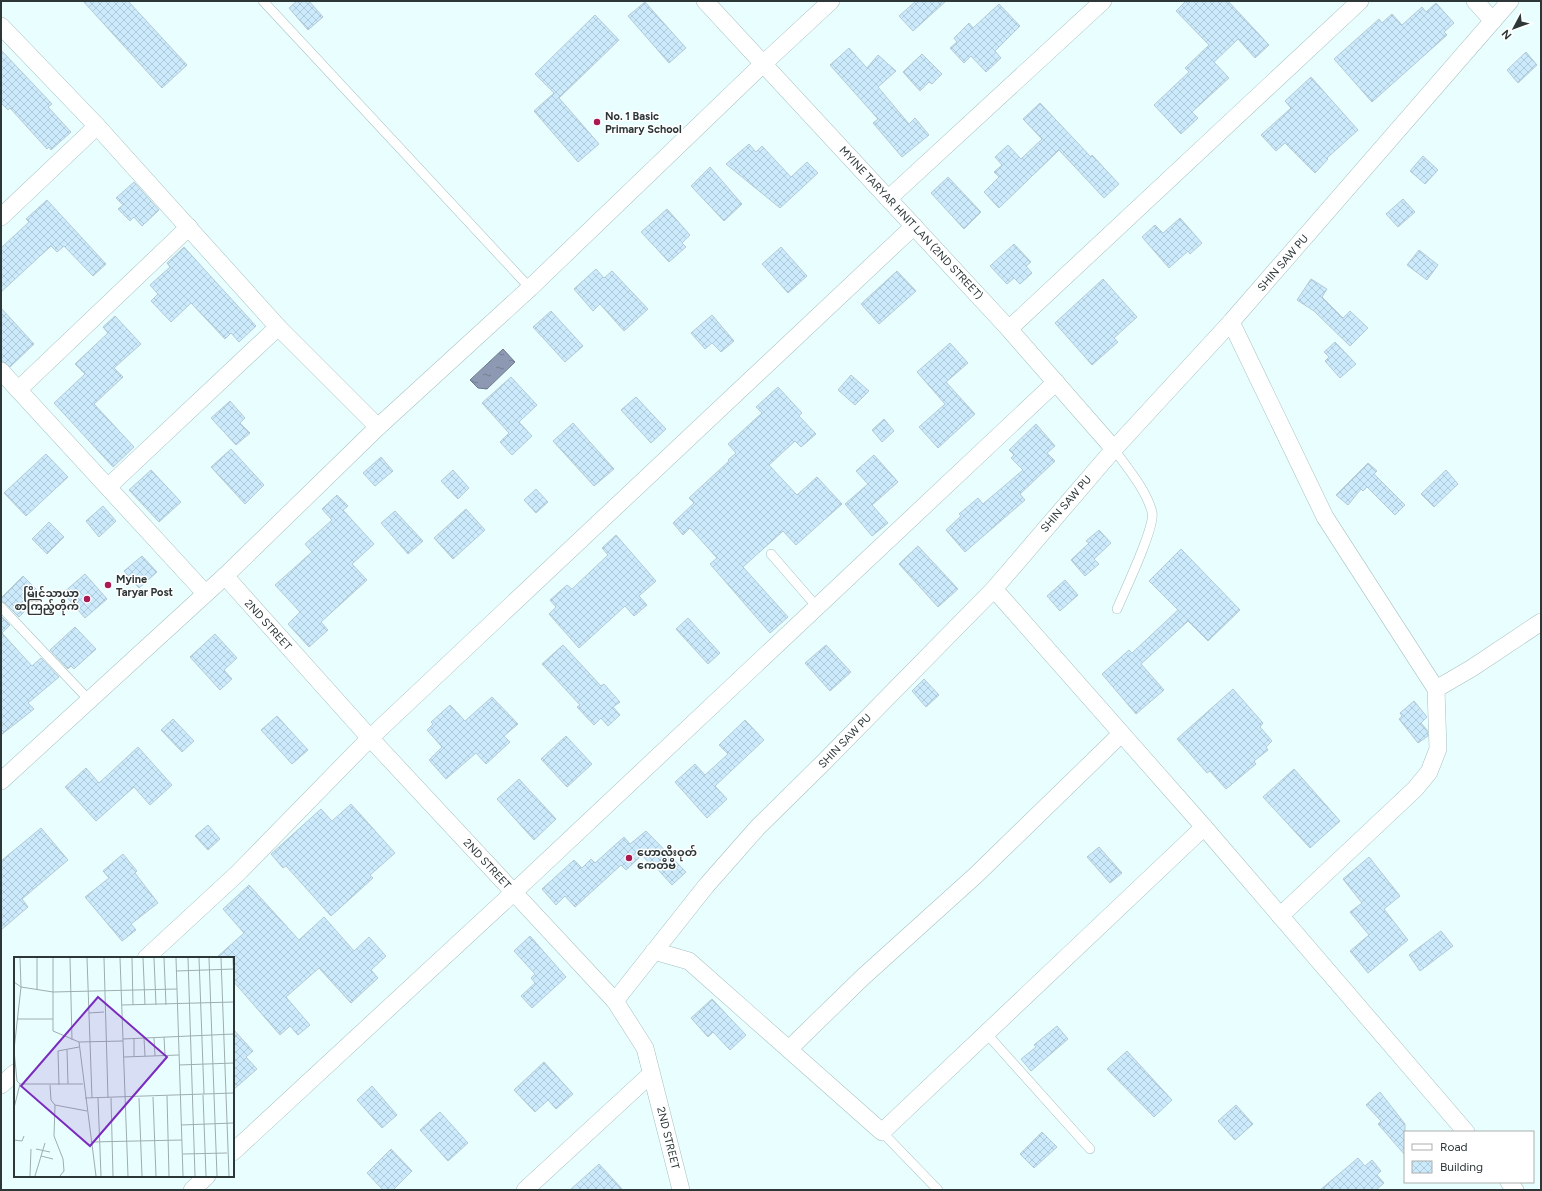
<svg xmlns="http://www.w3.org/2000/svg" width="1542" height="1191" font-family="Figtree,'Noto Sans Myanmar',sans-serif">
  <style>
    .water { fill: url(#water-ripples); stroke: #707c8e }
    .building { fill: url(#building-cross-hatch); stroke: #b5cad6 }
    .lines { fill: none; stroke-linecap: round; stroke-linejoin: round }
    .lane-casing { stroke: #a6c0c0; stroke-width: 10 }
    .street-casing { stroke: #a6c0c0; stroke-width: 18 }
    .lane { stroke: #fff; stroke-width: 9 }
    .street { stroke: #fff; stroke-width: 17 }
    .poi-dot { fill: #aa1953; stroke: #fff; stroke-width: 1.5 }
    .labels { text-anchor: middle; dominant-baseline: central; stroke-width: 3; stroke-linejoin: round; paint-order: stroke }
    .poi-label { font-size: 11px; font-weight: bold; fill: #2d3738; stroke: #fff; text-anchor: start }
    .street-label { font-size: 11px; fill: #2d3738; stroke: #fff }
    .inset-road { fill: none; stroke: #9eaeaf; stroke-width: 1 }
    .view { fill: #7b2cbf; fill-opacity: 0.15; stroke: #7b2cbf; stroke-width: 2 }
    .inset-edge { fill: none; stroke: #2d3738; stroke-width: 2 }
  </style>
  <defs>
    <pattern id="water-ripples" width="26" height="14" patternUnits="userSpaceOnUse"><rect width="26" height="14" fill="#8d99b3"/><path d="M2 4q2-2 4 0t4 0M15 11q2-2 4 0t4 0" fill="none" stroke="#747e93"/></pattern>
    <pattern id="building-cross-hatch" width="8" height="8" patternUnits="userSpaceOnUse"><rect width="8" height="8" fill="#cbeafc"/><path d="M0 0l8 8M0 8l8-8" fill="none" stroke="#afc9d9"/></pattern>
  </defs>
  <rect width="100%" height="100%" fill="#e9feff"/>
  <polygon class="water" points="503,349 515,362 487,389 478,388 470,380"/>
  <g class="building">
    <polygon points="83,1 128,1 187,65 162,88"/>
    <polygon points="297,1 309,1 323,17 308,30 289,8"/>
    <polygon points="916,1 946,1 913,31 899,16"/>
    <polygon points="1186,1 1228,1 1269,45 1255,58 1238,39 1214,62 1229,78 1192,112 1198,118 1181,134 1154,105 1189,72 1185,68 1209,45 1176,11"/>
    <polygon points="645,2 686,48 669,63 628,16"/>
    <polygon points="1436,3 1454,23 1444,32 1447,35 1372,102 1334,59 1379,19 1382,23 1392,14 1402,25 1422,7 1426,12"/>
    <polygon points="999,4 1020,26 995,51 1001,58 986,72 971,56 964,63 950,48 957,42 954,38 969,23 973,28"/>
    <polygon points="595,15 619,40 559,98 599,144 578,162 534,111 554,93 535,74"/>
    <polygon points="849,48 867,68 878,55 896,71 878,87 909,124 915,118 929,135 902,157 873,123 878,119 830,65"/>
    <polygon points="1,50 52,104 48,107 71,132 51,150 49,147 47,149 10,108 8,110 1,103"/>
    <polygon points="1526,52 1537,65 1518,83 1507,70"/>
    <polygon points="922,54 942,74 932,84 929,82 920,91 903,72"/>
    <polygon points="1311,77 1358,130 1327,158 1328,159 1315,173 1285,143 1276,151 1261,135 1291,108 1285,101"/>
    <polygon points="1040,103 1091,157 1092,155 1119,184 1104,198 1059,150 999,208 984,192 999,177 994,172 1002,165 995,157 1008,145 1021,159 1042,139 1023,119"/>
    <polygon points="749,144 756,152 762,146 791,177 807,162 818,173 780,208 726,164"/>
    <polygon points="1423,156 1438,170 1425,184 1410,171"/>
    <polygon points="710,167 742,204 724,221 691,186"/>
    <polygon points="948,177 981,212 964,229 931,193"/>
    <polygon points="134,182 159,210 142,226 134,217 130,221 118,209 123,205 116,198"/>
    <polygon points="1403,199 1415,212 1398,227 1386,214"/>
    <polygon points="47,200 106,264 93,276 64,246 57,252 51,246 1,292 1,248 29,222 26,219"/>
    <polygon points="667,209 690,235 682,243 686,247 669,262 641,232"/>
    <polygon points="1180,218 1202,243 1190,254 1188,251 1169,268 1142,237 1155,225 1163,233"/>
    <polygon points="1014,244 1031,262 1026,266 1032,273 1020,284 1014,278 1007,284 990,266"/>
    <polygon points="184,247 256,326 239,342 231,333 225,339 191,303 171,322 151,301 158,294 150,285 170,267 167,263"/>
    <polygon points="781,247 807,276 788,293 762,264"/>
    <polygon points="1419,250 1438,265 1427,280 1407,265"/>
    <polygon points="596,269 604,278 612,271 648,309 624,331 600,304 593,311 574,289"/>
    <polygon points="897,271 916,291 879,324 861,304"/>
    <polygon points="1103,279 1137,317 1114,338 1118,342 1092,365 1055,323"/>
    <polygon points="1311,279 1327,289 1322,297 1343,318 1350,311 1368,328 1350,346 1314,311 1297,300"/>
    <polygon points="1,308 34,344 10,367 1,360"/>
    <polygon points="551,311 583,346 565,362 533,327"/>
    <polygon points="712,315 734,341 721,352 712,343 705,349 691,333"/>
    <polygon points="115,316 141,344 114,368 123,377 94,404 134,447 113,467 54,403 85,374 75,364 108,333 103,327"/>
    <polygon points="1335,342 1356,364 1340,378 1325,361 1329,357 1324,352"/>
    <polygon points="950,343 968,363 946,382 975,414 938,448 919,427 945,404 917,372"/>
    <polygon points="851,375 869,391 855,405 838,390"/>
    <polygon points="511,377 537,405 519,422 532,436 512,455 500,442 509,433 482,403"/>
    <polygon points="778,387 802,413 799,416 816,434 801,447 795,441 769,465 797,495 817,477 842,504 796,545 783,531 743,567 788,617 770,633 710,564 717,558 690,528 683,535 673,523 694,503 689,498 729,461 728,460 736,453 728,444 762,413 756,407"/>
    <polygon points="636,397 666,429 651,443 621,410"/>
    <polygon points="230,401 245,418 240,423 250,433 236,445 211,418"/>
    <polygon points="884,419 894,431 882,442 872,430"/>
    <polygon points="573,423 614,469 594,486 553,441"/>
    <polygon points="1036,424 1055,446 1047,453 1055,461 1020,494 1025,500 965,552 946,530 961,516 959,514 978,498 983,504 1023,470 1011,458 1014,455 1009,450"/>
    <polygon points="231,449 264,485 245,504 211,467"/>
    <polygon points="46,454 68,477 26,516 4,493"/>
    <polygon points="874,455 898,482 872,505 888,523 872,536 845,504 868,484 856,471"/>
    <polygon points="381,457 393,471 375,486 363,473"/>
    <polygon points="1368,463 1377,471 1374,474 1405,505 1395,515 1367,487 1363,491 1361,489 1348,505 1336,495"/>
    <polygon points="151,470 181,502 159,522 129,490"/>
    <polygon points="453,470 469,488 458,499 441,481"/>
    <polygon points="1446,470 1458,484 1434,507 1421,494"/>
    <polygon points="536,489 548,502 536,513 524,500"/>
    <polygon points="337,495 348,506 343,510 374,544 352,564 367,580 321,622 328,630 309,647 288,624 300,612 275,585 312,552 305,544 332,520 322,509"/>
    <polygon points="103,506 116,521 99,537 86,521"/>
    <polygon points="466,509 485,530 453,559 434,538"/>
    <polygon points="395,511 423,541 408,554 381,523"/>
    <polygon points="49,522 64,537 47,554 32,539"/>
    <polygon points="1099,530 1111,543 1094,559 1099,564 1085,576 1071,560 1089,543 1086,541"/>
    <polygon points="616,535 656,581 639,596 647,605 634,616 625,606 579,648 549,614 556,607 550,600 567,585 572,589 608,555 602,548"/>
    <polygon points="918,546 958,589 938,607 899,564"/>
    <polygon points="1181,549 1240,610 1208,641 1188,621 1141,664 1164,690 1136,714 1102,674 1129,650 1132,653 1178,610 1149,581"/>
    <polygon points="142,556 157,572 139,588 124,571"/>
    <polygon points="85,574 107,599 85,618 63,593"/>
    <polygon points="23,576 41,594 19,617 5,603 1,601 1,598"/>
    <polygon points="1065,580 1078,595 1060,611 1047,596"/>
    <polygon points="1,616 10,625 2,633 32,666 41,658 59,677 28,703 34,709 1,735"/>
    <polygon points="688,618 720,653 708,664 676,629"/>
    <polygon points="75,627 96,649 74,669 71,666 68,669 50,650"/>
    <polygon points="215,634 237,658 224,670 232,679 220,690 190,657"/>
    <polygon points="563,645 601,686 604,684 620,702 613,707 620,715 608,726 601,718 594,725 577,707 580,705 542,664"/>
    <polygon points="826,645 851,672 830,691 805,663"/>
    <polygon points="924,679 939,695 926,707 912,691"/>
    <polygon points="1233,689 1263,723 1260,727 1272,741 1266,747 1268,750 1254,761 1256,764 1226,789 1210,771 1207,773 1177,739"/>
    <polygon points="492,697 518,724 504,736 510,742 486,764 476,753 446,779 429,760 442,747 427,730 433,724 431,722 450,705 465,721"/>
    <polygon points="1414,701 1427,717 1421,723 1427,730 1428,736 1418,743 1399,719 1402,716 1400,713"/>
    <polygon points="277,716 308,750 292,764 261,730"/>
    <polygon points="173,719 194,741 182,752 161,730"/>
    <polygon points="745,720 764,740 715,786 727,799 707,818 675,782 695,764 705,775 728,754 719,745"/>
    <polygon points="566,736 592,764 567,787 541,759"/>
    <polygon points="138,747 172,785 150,805 134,787 96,821 65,787 86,768 99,783"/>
    <polygon points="1294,769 1340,821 1310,848 1263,797"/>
    <polygon points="519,779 556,819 534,840 497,799"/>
    <polygon points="351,804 395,853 370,875 373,878 331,916 286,866 283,868 271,854 321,809 332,821"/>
    <polygon points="208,825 220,839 208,850 195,836"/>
    <polygon points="41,828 68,860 22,899 28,907 1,930 1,861"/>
    <polygon points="646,831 686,872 672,885 651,862 649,863 642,855 626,870 621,865 575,907 565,896 556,905 542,889 574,860 582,868 591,859 595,863 624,837 630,844"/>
    <polygon points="1099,847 1122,873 1110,883 1087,857"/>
    <polygon points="123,854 137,871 135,873 158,903 131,924 136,930 122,941 85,897 109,878 103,871"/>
    <polygon points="1369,857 1400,896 1384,909 1408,940 1368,973 1350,951 1369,935 1350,912 1362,903 1343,879"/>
    <polygon points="249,885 299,940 324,917 354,951 369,937 386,956 371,970 378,978 351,1003 319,968 286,997 310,1025 298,1035 290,1026 280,1035 233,981 233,958 216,958 244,933 223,909"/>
    <polygon points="1441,931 1453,946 1420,971 1409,955"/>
    <polygon points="530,936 566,977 532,1008 521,996 535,983 531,978 535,974 514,951"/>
    <polygon points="712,999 746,1035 730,1050 713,1032 708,1037 691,1018"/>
    <polygon points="1057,1026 1068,1039 1031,1071 1021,1059 1036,1047 1034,1045"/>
    <polygon points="233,1029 253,1051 246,1057 257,1069 233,1090"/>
    <polygon points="1127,1051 1172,1100 1154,1117 1107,1069"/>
    <polygon points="544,1062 573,1094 556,1109 548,1100 535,1112 514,1090"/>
    <polygon points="372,1086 397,1115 382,1128 357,1100"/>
    <polygon points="1380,1092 1405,1124 1405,1155 1378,1124 1381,1121 1366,1105"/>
    <polygon points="1236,1105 1253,1124 1235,1140 1218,1121"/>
    <polygon points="440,1112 468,1143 448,1161 420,1130"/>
    <polygon points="1042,1132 1057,1147 1034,1168 1020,1154"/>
    <polygon points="391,1149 412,1171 393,1190 383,1190 367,1173"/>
    <polygon points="1358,1158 1365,1166 1372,1160 1381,1171 1377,1175 1384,1183 1376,1190 1320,1190"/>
    <polygon points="599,1164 623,1190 570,1190"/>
  </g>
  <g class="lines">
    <g class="lane-casing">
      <g id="lane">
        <polyline points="263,1 530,288"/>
        <path d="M1114,449c13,19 32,40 38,63 4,14 -28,80 -35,97"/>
        <polyline points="771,554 817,607"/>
        <polyline points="1,607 89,700"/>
        <polyline points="986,1033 1090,1149"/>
        <polyline points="882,1132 938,1190"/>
      </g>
    </g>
    <g class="street-casing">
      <g id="street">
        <polyline points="705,1 1009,329 1114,449"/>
        <polyline points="1475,1 1493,21"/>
        <polyline points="1,26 97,126 278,327 378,427"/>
        <polyline points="888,199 1103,1"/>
        <polyline points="1,217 97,126"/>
        <polyline points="1231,322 1325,517 1436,689 1438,749 1429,772 1415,789 1280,916"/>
        <polyline points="1009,329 1360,1"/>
        <polyline points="1,371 205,593"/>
        <polyline points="18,390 189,227"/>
        <polyline points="109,486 278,327"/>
        <polyline points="225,576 370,738 615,1001 645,1048 681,1190"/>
        <polyline points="994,589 1204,827 1466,1132"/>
        <polyline points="1436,689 1472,668 1541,622"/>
        <polyline points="1,781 225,576 378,427 530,288 763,64 831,1"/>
        <polyline points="654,951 689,961 882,1132 1204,827"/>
        <polyline points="146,958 238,873 370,738 914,226"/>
        <polyline points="615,1001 706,886 758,827 822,764 994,589 1114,449 1231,322 1510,1"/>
        <polyline points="789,1049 863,977 976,875 1121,734"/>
        <polyline points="1,1085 15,1073"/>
        <polyline points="233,1152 514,892 1056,382"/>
        <polyline points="1509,1182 1515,1190"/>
        <polyline points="192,1190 207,1176"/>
        <polyline points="525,1190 651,1074"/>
      </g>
    </g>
    <use href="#lane" class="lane"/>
    <use href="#street" class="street"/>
  </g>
  <g class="poi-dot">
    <circle cx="597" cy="122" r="4"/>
    <circle cx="108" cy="585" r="4"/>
    <circle cx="87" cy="599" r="4"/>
    <circle cx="629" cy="858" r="4"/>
  </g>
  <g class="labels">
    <g class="poi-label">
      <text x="605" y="116">No. 1 Basic<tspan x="605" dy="13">Primary School</tspan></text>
      <text x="116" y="579">Myine<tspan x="116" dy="13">Taryar Post</tspan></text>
      <text x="79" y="593" text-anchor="end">မြိုင်သာယာ<tspan x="79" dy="13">စာကြည့်တိုက်</tspan></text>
      <text x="637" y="852">ဟောလီးဝုတ်<tspan x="637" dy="13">ကေတီဗီ</tspan></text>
    </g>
    <g class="street-label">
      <text transform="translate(911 223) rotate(47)">MYINE TARYAR HNIT LAN (2ND STREET)</text>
      <text transform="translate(1283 263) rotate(-49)">SHIN SAW PU</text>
      <text transform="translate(1066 504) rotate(-49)">SHIN SAW PU</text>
      <text transform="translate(268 625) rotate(48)">2ND STREET</text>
      <text transform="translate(845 741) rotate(-46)">SHIN SAW PU</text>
      <text transform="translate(487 864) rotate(47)">2ND STREET</text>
      <text transform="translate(668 1138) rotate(76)">2ND STREET</text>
    </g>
  </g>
  <g transform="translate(14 957)">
    <rect width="220" height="220" fill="#e9feff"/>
    <path class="inset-road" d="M39,1v73l26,11 44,-1M56,1l2,82M73,1l5,140M90,1l4,140M106,1l8,218M118,1l1,47M129,1l2,47M140,1l2,47M150,1l2,47M162,1l7,218M174,1l7,218M185,1l5,136M195,1l8,218M207,1l8,218M219,1l1,23M162,14l58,-2M0,25l7,5 32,5 124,-3M23,33v-32M108,48l112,-3M75,56l15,-1M3,62h36M150,80l1,18M120,81v18M130,81l1,18M140,81l1,18M109,82l111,-5M65,85l17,134M0,93l7,-63 -1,-29M0,93l3,31 3,3 -6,24M53,93l1,34M110,100l55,-2M165,108l55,-2M6,127h63M36,128l1,15 4,5 32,6M45,128l-1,-34 21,-4M189,138l3,81M153,139l2,80M139,140l3,79M71,141l149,-5M84,141l3,78M97,141l2,78M125,141l3,78M41,148l-1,31 9,23 1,12 -4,5M167,168l53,-2M0,183l8,1 2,-5M77,185l91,-2M22,192l14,3M169,197l44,-1M27,199l12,3M16,219l1,-27M21,219l10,-33"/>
    <path class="view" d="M84,40l69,60 -77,89 -69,-60z"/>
    <rect width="220" height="220" class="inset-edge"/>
  </g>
  <rect width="1542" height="1191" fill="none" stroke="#2d3738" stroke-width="4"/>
  <rect x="1404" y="1131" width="130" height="52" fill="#ffffff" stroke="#abafaf"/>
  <rect x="1412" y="1144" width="20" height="6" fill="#ffffff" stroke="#abafaf"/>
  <text x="1440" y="1151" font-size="12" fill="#2d3738">Road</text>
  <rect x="1412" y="1161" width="20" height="12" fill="url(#building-cross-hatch)" stroke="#abafaf"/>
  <text x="1440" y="1171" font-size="12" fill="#2d3738">Building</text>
  <g transform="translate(1514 28) rotate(229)" stroke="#ffffff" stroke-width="3" paint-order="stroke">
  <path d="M0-3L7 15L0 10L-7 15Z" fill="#2d3738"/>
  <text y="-6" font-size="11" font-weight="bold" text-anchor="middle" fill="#2d3738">N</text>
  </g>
</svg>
